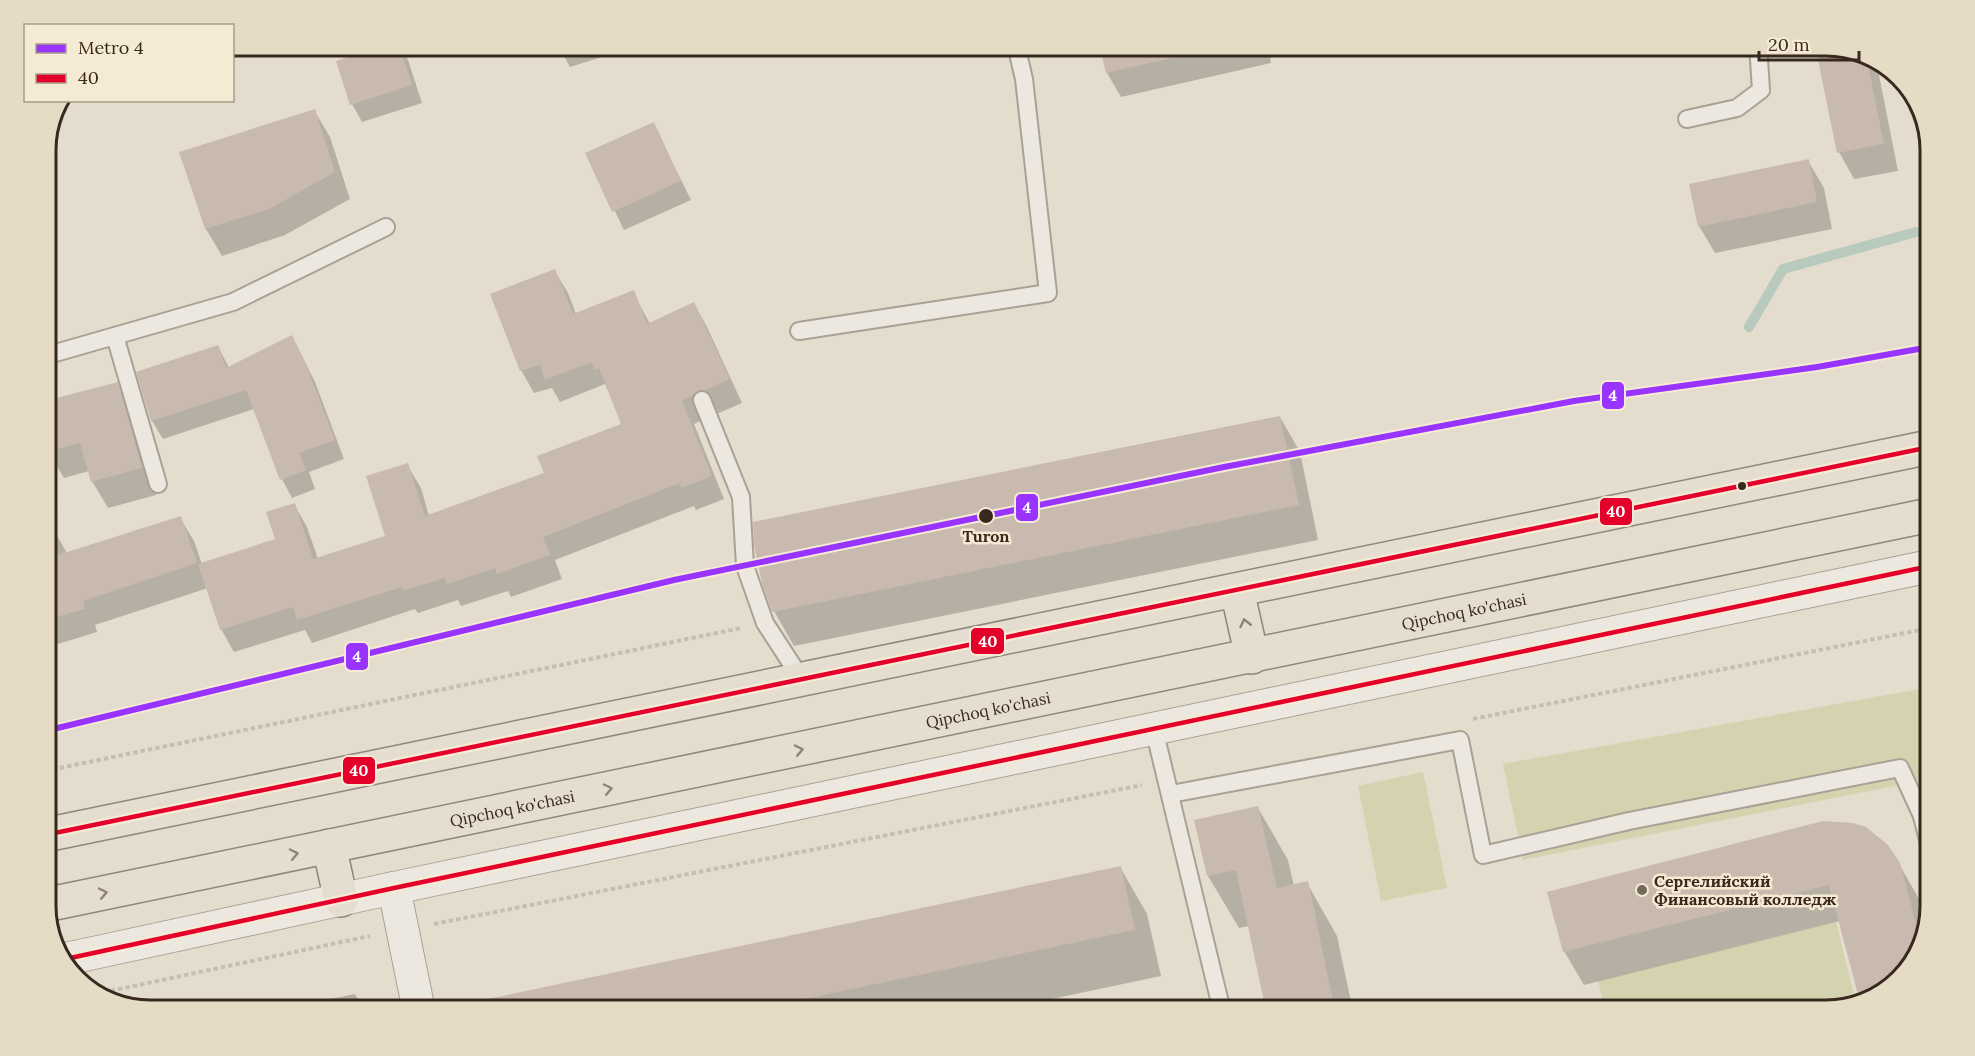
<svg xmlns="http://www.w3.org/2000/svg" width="1975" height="1056" font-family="Lora,serif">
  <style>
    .green { fill: #d5d3af }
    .shadow { fill: #0003 }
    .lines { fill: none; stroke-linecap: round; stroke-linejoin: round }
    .stream { stroke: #b8c9be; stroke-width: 10 }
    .building { fill: #c8baae }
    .lane-casing { stroke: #a9a196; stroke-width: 20 }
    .street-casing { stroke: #a9a196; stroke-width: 34 }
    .primary-casing { stroke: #8f877d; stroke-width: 36 }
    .path { stroke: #c5beb6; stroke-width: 4; stroke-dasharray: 4.5 3; stroke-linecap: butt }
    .lane { stroke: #ece8df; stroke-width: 16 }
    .street { stroke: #ece8df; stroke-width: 32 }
    .primary { stroke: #e4ddd0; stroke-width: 33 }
    .bus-1-casing { stroke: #f5ead3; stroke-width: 9 }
    .bus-1 { stroke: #e4002b; stroke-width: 4.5 }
    .metro-1-casing { stroke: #f5ead3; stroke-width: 10 }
    .metro-1 { stroke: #93f; stroke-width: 6 }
    .oneway { stroke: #8e8377 }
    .bus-dot { fill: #38291e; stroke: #f5ead3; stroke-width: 2 }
    .poi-dot { fill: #74685b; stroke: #f5ead3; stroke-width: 2 }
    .labels { text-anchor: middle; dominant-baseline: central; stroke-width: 5; stroke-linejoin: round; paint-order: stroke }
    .stop-label { font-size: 16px; font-weight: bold; fill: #38291e; stroke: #f5ead3 }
    .street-label { font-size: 16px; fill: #38291e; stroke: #f5ead3 }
    .poi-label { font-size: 16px; font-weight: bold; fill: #38291e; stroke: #f5ead3; text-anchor: start }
    .rim { fill: none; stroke: #38291e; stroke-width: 3 }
    .line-badge { stroke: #f5ead3; stroke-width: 2 }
    .badge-label { font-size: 16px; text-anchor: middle; font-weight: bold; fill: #fff }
  </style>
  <rect width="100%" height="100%" fill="#e4dccd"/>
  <g class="green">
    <polygon points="1926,688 1930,699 1930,779 1523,860 1503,764"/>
    <polygon points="1423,772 1447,888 1381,901 1358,786"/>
    <polygon points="1836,922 1856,1003 1825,1011 1606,1011 1598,981"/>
  </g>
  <g class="shadow">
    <polygon points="399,45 408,60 422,103 362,122 352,104"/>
    <polygon points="558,45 640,45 570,67"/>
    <polygon points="1101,45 1335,45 1270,58 1271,63 1121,97 1107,73"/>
    <polygon points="1825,45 1872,56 1876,60 1898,171 1854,179 1839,152"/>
    <polygon points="314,110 330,137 350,199 285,235 222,256 206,229 181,153"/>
    <polygon points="653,124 691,200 624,230 587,154"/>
    <polygon points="1808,161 1824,188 1832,229 1715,253 1699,226"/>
    <polygon points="554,270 568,293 576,314 633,292 650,324 694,304 707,327 742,403 719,413 711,413 705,419 694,424 724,499 696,510 694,506 555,560 562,579 511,597 508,591 461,606 458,600 418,613 415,609 312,643 305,630 234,652 221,629 208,588 95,625 97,632 45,648 45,535 55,532 68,555 180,518 194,541 202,564 277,540 294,504 307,527 318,559 387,537 407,465 421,488 429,516 546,474 623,424 605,384 560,402 552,388 534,393 521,370"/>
    <polygon points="218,346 229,368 302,356 315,382 344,459 309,472 315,489 292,498 282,479 254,409 163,439 152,421 138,373"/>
    <polygon points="117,384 132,411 156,495 108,508 92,481 89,471 64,478 48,451 45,440"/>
    <polygon points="1280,417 1300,452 1318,540 794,646 774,611"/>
    <polygon points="1258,808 1288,860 1294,886 1307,883 1337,936 1353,1011 1267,1011 1249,926 1239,928 1208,876"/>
    <polygon points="1899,864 1919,899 1926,924 1919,953 1840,921 1584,985 1564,951"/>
    <polygon points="1120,867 1147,914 1161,976 994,1011 471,1011 470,1004"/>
    <polygon points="355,994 365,1011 269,1011"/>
  </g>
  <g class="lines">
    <polyline class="stream" points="1749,327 1783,269 1916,232"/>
  </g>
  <g class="building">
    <polygon points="384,45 399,45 412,85 350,105 336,61"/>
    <polygon points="1099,45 1180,45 1181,56 1106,73"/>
    <polygon points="1815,45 1825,45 1866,55 1884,144 1837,153"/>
    <polygon points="315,109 335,172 269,209 205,229 179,152"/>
    <polygon points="654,122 681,181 612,212 585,153"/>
    <polygon points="1809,159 1817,202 1698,227 1689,184"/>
    <polygon points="555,269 573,314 634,290 647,324 694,302 730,379 706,390 698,391 692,396 682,401 712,476 681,488 680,483 543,537 550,555 497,574 495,568 447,584 445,578 403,591 402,587 297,620 293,607 220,630 198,564 275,539 266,512 295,503 313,559 385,536 366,476 408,463 425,516 544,473 537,456 621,424 599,368 595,370 592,362 545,380 540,365 520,371 490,294"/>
    <polygon points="292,335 305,362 335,440 299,453 306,470 280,480 246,390 151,421 136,372 218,345 226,368"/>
    <polygon points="118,382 142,468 91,482 80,443 45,452 45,401"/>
    <polygon points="1280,416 1299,505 772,612 762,583 754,545 753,522"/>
    <polygon points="181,516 197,563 83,601 85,609 45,620 45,559"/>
    <polygon points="1258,806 1277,888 1308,881 1335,1011 1266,1011 1236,870 1207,876 1194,820"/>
    <polygon points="1823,821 1853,823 1866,827 1888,845 1900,863 1921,943 1919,953 1878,997 1860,1002 1829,885 1563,952 1547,892"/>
    <polygon points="1121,866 1135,930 747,1011 490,1011 488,999"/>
  </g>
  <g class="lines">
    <g class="lane-casing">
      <g id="lane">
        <polyline points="1687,119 1737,108 1761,90 1758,45"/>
        <polyline points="799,331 1048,293 1024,79 1016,45"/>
        <polyline points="115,336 158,484"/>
        <polyline points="45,356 233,302 386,227"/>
        <polyline points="702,400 741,497 745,566 765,623 802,680"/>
        <polyline points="1154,729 1222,1011"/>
        <polyline points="1171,794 1460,740 1483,855 1629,821 1900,768 1922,816"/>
        <polyline points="1930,814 1922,816 1930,848"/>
      </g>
    </g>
    <g class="street-casing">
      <g id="street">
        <polyline points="394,888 419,1011"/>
        <polyline points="61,960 394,888 1930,566"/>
      </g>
    </g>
    <g class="primary-casing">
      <g id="primary">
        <polyline points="1237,590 1252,657"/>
        <polyline points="45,835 1930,447"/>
        <polyline points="329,846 341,900"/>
        <path id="s1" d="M45,905l1885,-390"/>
      </g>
    </g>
    <g class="path">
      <polyline points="1473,719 1925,629 1930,646"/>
      <polyline points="45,771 741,628"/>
      <polyline points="434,924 1142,785"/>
      <polyline points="96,994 370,936"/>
    </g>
    <use href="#lane" class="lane"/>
    <use href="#street" class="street"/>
    <use href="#primary" class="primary"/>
    <g class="bus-1-casing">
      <g id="bus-1">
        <polyline points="45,835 1930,447"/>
        <polyline points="61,960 394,888 1930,566"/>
      </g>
    </g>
    <use href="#bus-1" class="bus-1"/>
    <g class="metro-1-casing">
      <polyline id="metro-1" points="45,731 674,580 1224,467 1574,401 1817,367 1930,347"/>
    </g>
    <use href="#metro-1" class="metro-1"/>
  </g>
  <defs><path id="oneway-chevron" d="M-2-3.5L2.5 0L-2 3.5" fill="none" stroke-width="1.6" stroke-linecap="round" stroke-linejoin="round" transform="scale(1.5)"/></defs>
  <g class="oneway">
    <use href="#oneway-chevron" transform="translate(1245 623) rotate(-103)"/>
    <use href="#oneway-chevron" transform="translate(799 750) rotate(-12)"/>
    <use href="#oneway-chevron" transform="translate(608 789) rotate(-12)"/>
    <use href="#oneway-chevron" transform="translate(294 854) rotate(-12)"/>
    <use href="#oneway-chevron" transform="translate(103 893) rotate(-12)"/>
  </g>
  <g class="bus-dot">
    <circle cx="1742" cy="486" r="5"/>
    <circle cx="986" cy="516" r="8"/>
  </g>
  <circle class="poi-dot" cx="1642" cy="890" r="6"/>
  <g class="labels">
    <g class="stop-label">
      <text x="986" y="536">Turon</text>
    </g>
    <g class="street-label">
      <text stroke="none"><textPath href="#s1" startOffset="1449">Qipchoq ko'chasi</textPath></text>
      <text stroke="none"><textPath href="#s1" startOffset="963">Qipchoq ko'chasi</textPath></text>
      <text stroke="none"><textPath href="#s1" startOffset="477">Qipchoq ko'chasi</textPath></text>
    </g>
    <g class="poi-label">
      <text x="1654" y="881">Сергелийский<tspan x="1654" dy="18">Финансовый колледж</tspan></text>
    </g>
  </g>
  <path d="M0 0H1975V1056H0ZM150 56H1826A94 94 0 0 1 1920 150V906A94 94 0 0 1 1826 1000H150A94 94 0 0 1 56 906V150A94 94 0 0 1 150 56Z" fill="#e6dbc5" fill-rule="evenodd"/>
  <path class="rim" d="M150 56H1826A94 94 0 0 1 1920 150V906A94 94 0 0 1 1826 1000H150A94 94 0 0 1 56 906V150A94 94 0 0 1 150 56Z"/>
  <g class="line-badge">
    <rect x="1601" y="381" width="24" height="29" rx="6" fill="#93f"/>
    <rect x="1015" y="493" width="24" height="29" rx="6" fill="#93f"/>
    <rect x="1599" y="497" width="34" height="29" rx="6" fill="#e4002b"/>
    <rect x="970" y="627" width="35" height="28" rx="6" fill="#e4002b"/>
    <rect x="345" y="642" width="24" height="29" rx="6" fill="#93f"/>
    <rect x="342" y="756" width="34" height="29" rx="6" fill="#e4002b"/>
  </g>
  <g class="badge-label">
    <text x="1613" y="401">4</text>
    <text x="1027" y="513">4</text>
    <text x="1616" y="517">40</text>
    <text x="988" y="647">40</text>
    <text x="357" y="662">4</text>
    <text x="359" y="776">40</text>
  </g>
  <rect x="24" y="24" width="210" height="78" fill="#f5ead3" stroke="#a99d8b" stroke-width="1.5"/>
  <rect x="36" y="44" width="30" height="9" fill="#9933ff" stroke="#a99d8b" stroke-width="1.5"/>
  <text x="78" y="54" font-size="18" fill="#38291e">Metro 4</text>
  <rect x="36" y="74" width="30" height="9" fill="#e4002b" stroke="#a99d8b" stroke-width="1.5"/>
  <text x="78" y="84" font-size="18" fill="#38291e">40</text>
  <path d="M1759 51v9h100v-9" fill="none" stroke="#38291e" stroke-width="3"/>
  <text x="1768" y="51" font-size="18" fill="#38291e" stroke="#f5ead3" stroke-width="4.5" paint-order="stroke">20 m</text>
</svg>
